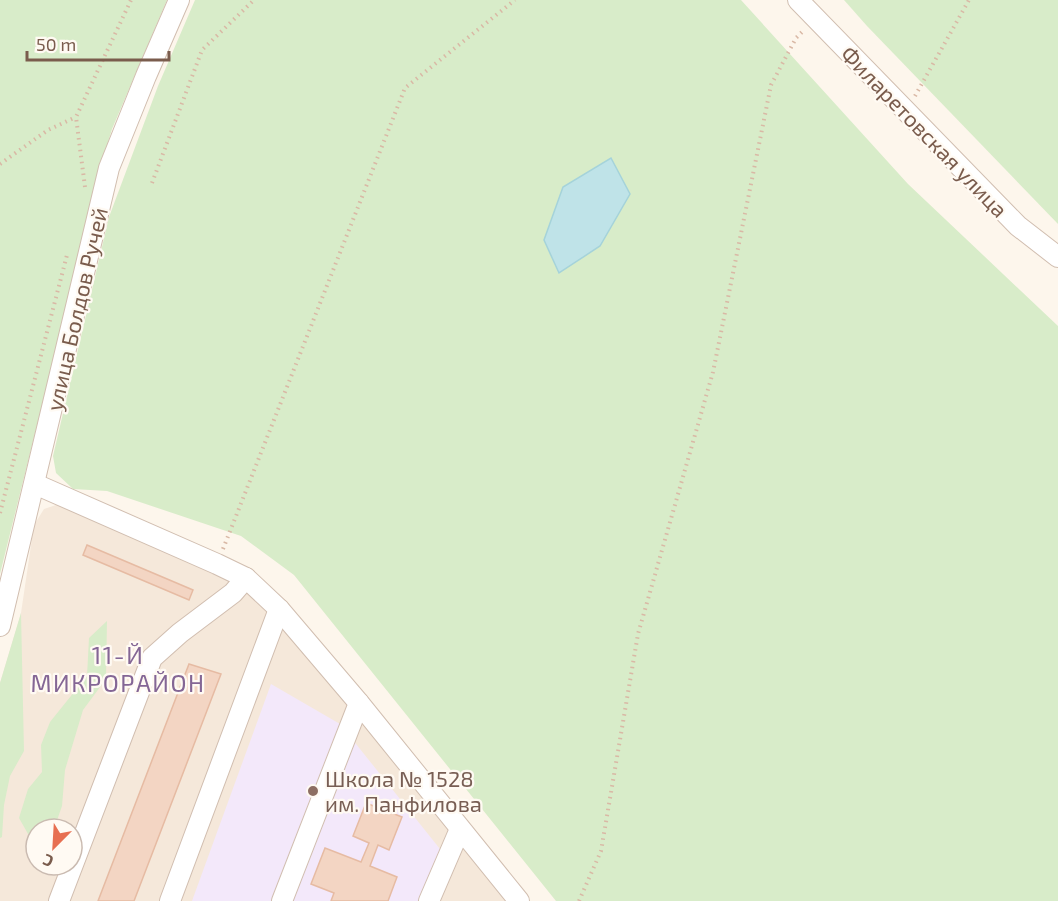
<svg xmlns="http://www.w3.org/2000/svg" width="1058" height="901" font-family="'Exo 2',sans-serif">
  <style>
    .residential { fill: #f5e8da; fill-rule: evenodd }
    .education { fill: #f3e8fa }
    .green { fill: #d8ecc9 }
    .water { fill: #bfe3e8; stroke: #a5d3da; stroke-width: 1.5 }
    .building { fill: #f3d5c3; stroke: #e6bba3; stroke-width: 1.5 }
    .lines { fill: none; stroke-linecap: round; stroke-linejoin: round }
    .minor-casing { stroke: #d1beb0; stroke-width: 22 }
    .path { stroke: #d9b8a5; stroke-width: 4; stroke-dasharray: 1.5 4.5; stroke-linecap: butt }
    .minor { stroke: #fff; stroke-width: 20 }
    .education-dot { fill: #8d6e63; stroke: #fffaf3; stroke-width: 2 }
    .labels { text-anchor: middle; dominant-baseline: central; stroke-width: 4.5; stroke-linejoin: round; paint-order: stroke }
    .street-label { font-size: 22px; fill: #7a5c4d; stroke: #fffaf3 }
    .education-label { font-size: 22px; fill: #785e54; stroke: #fffaf3; text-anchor: start }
    .neighbourhood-label { font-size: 24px; letter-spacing: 1.5px; fill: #846695; stroke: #fffaf3 }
  </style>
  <rect width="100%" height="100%" fill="#fdf6ec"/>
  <path class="residential" d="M59,504l164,69 36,28 60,69 190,231h-509v-218l21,-70 13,-88 10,-16zM36,829h36v36h-36z"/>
  <polygon class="education" points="271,684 340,724 440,849 420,901 192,901"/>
  <g class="green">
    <polygon points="0,0 167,0 112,129 95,185 79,256 0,574"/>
    <polygon points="195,0 741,0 908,184 1058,326 1058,901 556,901 294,575 241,536 107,491 73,489 56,473 53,456 109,217 158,86"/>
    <polygon points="844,0 1058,0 1058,224 867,26"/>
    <polygon points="21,613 24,751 10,776 4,805 2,837 0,838 0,683"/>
    <polygon points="107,621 106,679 83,710 65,770 62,806 54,829 36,829 36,848 19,818 28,789 42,772 41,745 50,722 87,676 89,638"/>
  </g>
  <polygon class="water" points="611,158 630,194 600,246 559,273 544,240 563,187"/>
  <g class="building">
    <polygon points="87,545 193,590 189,600 83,555"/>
    <polygon points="189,664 221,674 134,901 98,901"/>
    <polygon points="366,803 402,817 389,850 378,845 370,866 397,877 388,901 331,901 334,893 311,884 325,848 361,862 369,843 353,836"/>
  </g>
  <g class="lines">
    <g class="minor-casing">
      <g id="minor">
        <polyline points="798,0 1018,226 1058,257"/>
        <polyline points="35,484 217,564 246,578 279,609 359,703 519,901"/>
        <polyline points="0,626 109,168 146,76 179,0"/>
        <polyline points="59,901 152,658 180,633 233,593 246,578"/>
        <polyline points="170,901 279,609"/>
        <polyline points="282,901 359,703"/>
        <polyline points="429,901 460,829"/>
      </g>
    </g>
    <g class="path">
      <polyline points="915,96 969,0"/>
      <polyline points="0,164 48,130 76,117"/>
      <polyline points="152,183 202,50 254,0"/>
      <polyline points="85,187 76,117 131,0"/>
      <polyline points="0,513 67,255"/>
      <polyline points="223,549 405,88 515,0"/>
      <polyline points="579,901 601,851 638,634 713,372 771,85 796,38 804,30"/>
    </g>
    <use href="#minor" class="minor"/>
  </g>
  <circle class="education-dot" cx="313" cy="791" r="6"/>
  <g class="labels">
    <g class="street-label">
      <text transform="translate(925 131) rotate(46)">Филаретовская улица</text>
      <text transform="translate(76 309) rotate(-77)">улица Болдов Ручей</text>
    </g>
    <g class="education-label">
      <text x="325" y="778">Школа № 1528<tspan x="325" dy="25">им. Панфилова</tspan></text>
    </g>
    <g class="neighbourhood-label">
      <text x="118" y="654">11-Й<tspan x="118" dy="28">МИКРОРАЙОН</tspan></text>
    </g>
  </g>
  <g transform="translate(54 847) rotate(204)"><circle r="28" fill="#fffaf3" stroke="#cabbb1" stroke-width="1.5"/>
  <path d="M0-4.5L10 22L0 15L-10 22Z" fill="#e76f51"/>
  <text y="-9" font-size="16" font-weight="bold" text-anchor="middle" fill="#7a5c4d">С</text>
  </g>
  <path d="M27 51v9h142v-9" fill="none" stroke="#7a5c4d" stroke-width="3"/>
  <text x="36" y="51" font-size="18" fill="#7a5c4d" stroke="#fffaf3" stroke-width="4.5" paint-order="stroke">50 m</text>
</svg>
